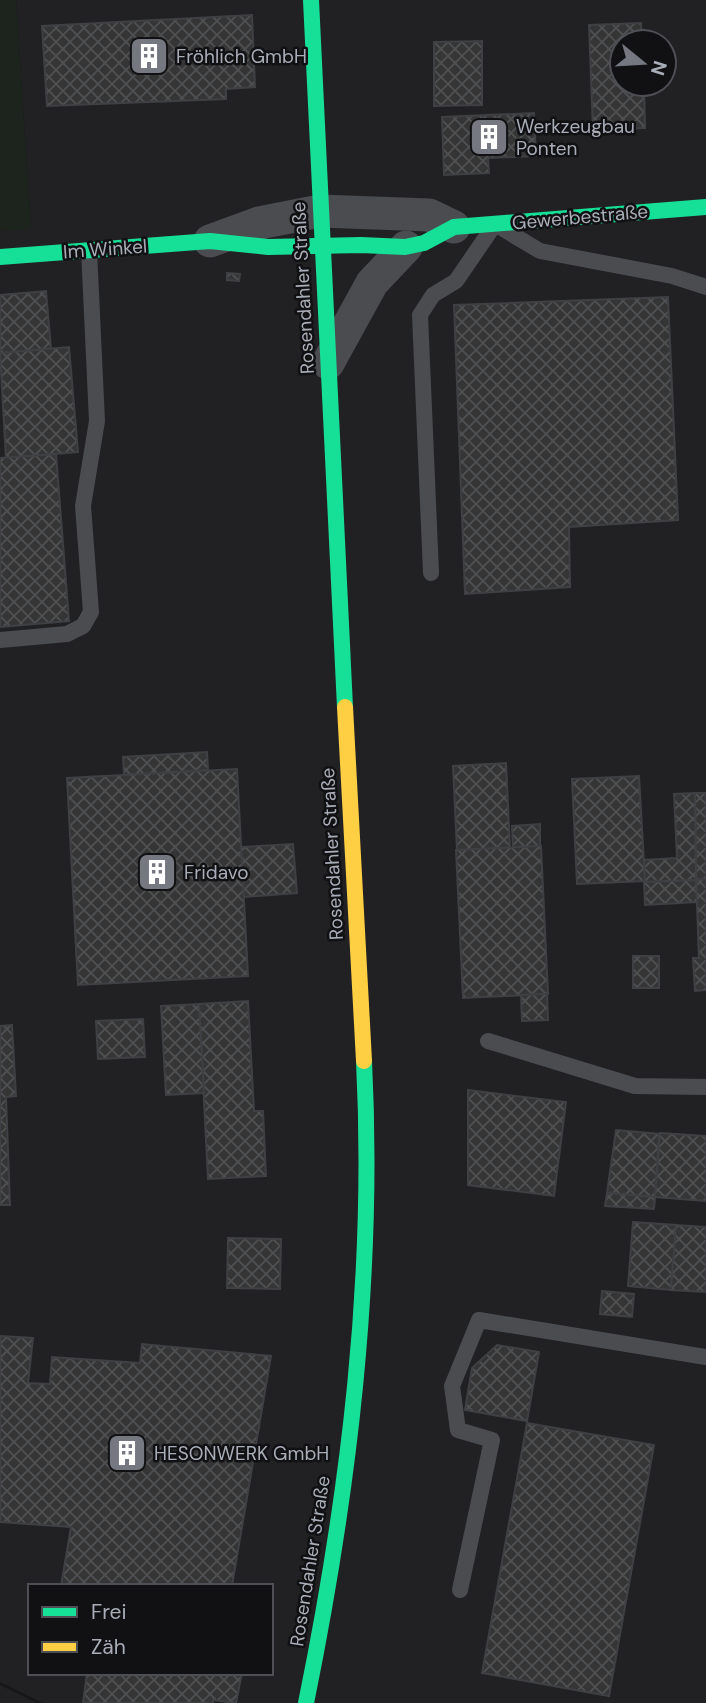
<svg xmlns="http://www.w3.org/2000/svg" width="706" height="1703" font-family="'DM Sans',sans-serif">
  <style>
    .built { fill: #212123; fill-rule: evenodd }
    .grass { fill: #1d241e }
    .building { fill: url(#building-cross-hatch); stroke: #3f4043; stroke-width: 2 }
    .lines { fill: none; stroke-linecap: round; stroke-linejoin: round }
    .lane { stroke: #4b4c50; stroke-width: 16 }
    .street { stroke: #4b4c50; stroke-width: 33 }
    .fast { stroke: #16e098; stroke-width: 16 }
    .slow { stroke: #ffcf43; stroke-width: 16 }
    .labels { text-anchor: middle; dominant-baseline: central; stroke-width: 5; stroke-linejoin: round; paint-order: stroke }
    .poi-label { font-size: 19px; fill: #a8adb8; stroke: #111113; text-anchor: start }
    .street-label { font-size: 19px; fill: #a8adb8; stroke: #111113 }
  </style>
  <defs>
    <pattern id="building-cross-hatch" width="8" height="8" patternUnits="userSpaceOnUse" patternTransform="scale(1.75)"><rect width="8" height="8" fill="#353536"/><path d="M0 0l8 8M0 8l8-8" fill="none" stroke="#4f5051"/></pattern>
  </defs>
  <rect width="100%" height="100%" fill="#171717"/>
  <g class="built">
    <path d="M16,0h690v1703h-663l-43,-21v-1451l31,-3zM622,42h42v42h-42zM30,1586h241v87h-241z"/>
    <polygon points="0,1685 37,1703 0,1703"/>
  </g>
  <polygon class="grass" points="0,0 16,0 31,229 0,231"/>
  <g class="building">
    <polygon points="252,15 255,87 226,89 226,99 47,106 42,26"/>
    <polygon points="641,23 642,42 622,42 622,84 644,84 645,128 593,130 589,25"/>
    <polygon points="482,41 482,105 434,106 434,42"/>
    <polygon points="534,113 536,156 488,158 489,173 444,175 442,117"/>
    <polygon points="227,273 240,274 239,281 227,280"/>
    <polygon points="46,291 51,349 0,353 0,295"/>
    <polygon points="668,297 678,520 569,527 570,587 465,594 454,305"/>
    <polygon points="69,347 78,452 6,458 0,353"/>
    <polygon points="56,454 69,621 0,627 0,458"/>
    <polygon points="207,752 208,770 124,775 123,757"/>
    <polygon points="506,763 510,848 457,850 453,766"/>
    <polygon points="237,769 248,976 78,985 67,778"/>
    <polygon points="639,776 645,881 577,884 572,779"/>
    <polygon points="695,793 706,793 706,879 696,880"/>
    <polygon points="695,793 696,880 645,882 644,860 677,858 674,794"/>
    <polygon points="540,824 540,846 513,848 512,826"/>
    <polygon points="293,844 297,893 244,897 241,847"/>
    <polygon points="541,846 548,994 463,998 456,850"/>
    <polygon points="706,879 706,990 695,991 693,958 699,958 696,880"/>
    <polygon points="696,880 697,902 645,905 644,882"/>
    <rect x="633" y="956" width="26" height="32"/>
    <polygon points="547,994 548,1020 522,1021 521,995"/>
    <polygon points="248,1001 254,1111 263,1111 266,1176 208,1179 199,1004"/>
    <polygon points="199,1004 204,1093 166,1095 161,1006"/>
    <polygon points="143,1019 145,1057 98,1059 96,1021"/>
    <polygon points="12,1025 16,1096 6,1097 10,1205 0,1205 0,1026"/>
    <polygon points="468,1090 566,1102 554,1196 468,1185"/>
    <polygon points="616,1130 659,1134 655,1197 607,1193"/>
    <polygon points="660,1133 706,1136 706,1201 655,1197"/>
    <polygon points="607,1193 655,1197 654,1209 605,1206"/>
    <polygon points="633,1222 676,1225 671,1290 628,1286"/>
    <polygon points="676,1225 706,1227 706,1292 671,1290"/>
    <polygon points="228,1238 281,1239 280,1289 227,1288"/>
    <polygon points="602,1291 634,1294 632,1317 600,1314"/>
    <polygon points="0,1336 33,1338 28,1383 50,1384 52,1357 140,1363 142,1344 271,1356 232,1586 61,1586 71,1527 0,1522"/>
    <polygon points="497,1345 539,1352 527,1421 465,1410 472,1368"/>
    <polygon points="527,1423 654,1445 609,1696 482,1673"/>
    <polygon points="87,1673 242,1673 236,1703 213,1700 213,1703 83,1703"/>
  </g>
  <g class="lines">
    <g class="lane">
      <polyline points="431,573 420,315 433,295 456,281 495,224 540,251 672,276 706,287"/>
      <polyline points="0,640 67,634 83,626 91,612 83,506 97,421 89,250"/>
      <polyline points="488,1041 635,1086 706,1087"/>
      <polyline points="460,1590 492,1440 458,1430 452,1386 479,1320 706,1357"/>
    </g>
    <g class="street">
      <polyline points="210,241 259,223 320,211 429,215 454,227"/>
      <polyline points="328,363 372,283 406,247"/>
    </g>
    <g class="fast">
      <polyline points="311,0 345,707"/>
      <polyline points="0,257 210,241 268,247 361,245 405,247 424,243 454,227 706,207"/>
      <path d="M306,1703c43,-211 69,-426 58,-642"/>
    </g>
    <polyline class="slow" points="345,707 364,1061"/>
  </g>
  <defs>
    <g id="building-square" transform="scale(2.0125)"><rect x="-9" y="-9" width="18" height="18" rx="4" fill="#757880" stroke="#111113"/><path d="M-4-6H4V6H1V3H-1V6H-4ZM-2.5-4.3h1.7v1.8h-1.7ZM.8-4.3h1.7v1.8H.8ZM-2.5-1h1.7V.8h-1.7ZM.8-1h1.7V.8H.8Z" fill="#fff"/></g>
  </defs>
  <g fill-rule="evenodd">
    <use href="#building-square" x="149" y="56"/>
    <use href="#building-square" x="489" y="137"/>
    <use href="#building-square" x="157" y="872"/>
    <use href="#building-square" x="127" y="1453"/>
  </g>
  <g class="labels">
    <g class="poi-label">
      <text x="176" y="56">Fröhlich GmbH</text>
      <text x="516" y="126">Werkzeugbau<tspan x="516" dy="22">Ponten</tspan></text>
      <text x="184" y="872">Fridavo</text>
      <text x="154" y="1453">HESONWERK GmbH</text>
    </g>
    <g class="street-label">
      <text transform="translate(580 217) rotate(-5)">Gewerbestraße</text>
      <text transform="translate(105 249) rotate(-4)">Im Winkel</text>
      <text transform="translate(303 288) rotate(-93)">Rosendahler Straße</text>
      <text transform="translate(332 854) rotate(-93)">Rosendahler Straße</text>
      <text transform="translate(310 1561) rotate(-81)">Rosendahler Straße</text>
    </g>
  </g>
  <rect x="28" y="1584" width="245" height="91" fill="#111113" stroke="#4d4f55" stroke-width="2"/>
  <rect x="42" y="1607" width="35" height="10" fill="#16e098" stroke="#4d4f55" stroke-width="2"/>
  <text x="91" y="1619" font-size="21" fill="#a8adb8">Frei</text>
  <rect x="42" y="1642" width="35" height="10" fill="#ffcf43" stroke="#4d4f55" stroke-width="2"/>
  <text x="91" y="1654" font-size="21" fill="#a8adb8">Zäh</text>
  <g transform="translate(643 63) rotate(108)"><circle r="33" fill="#111113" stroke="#4d4f55" stroke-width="2"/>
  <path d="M0-5L12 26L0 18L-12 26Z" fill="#757880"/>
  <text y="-10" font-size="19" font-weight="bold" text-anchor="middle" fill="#a8adb8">N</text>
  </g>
</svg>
